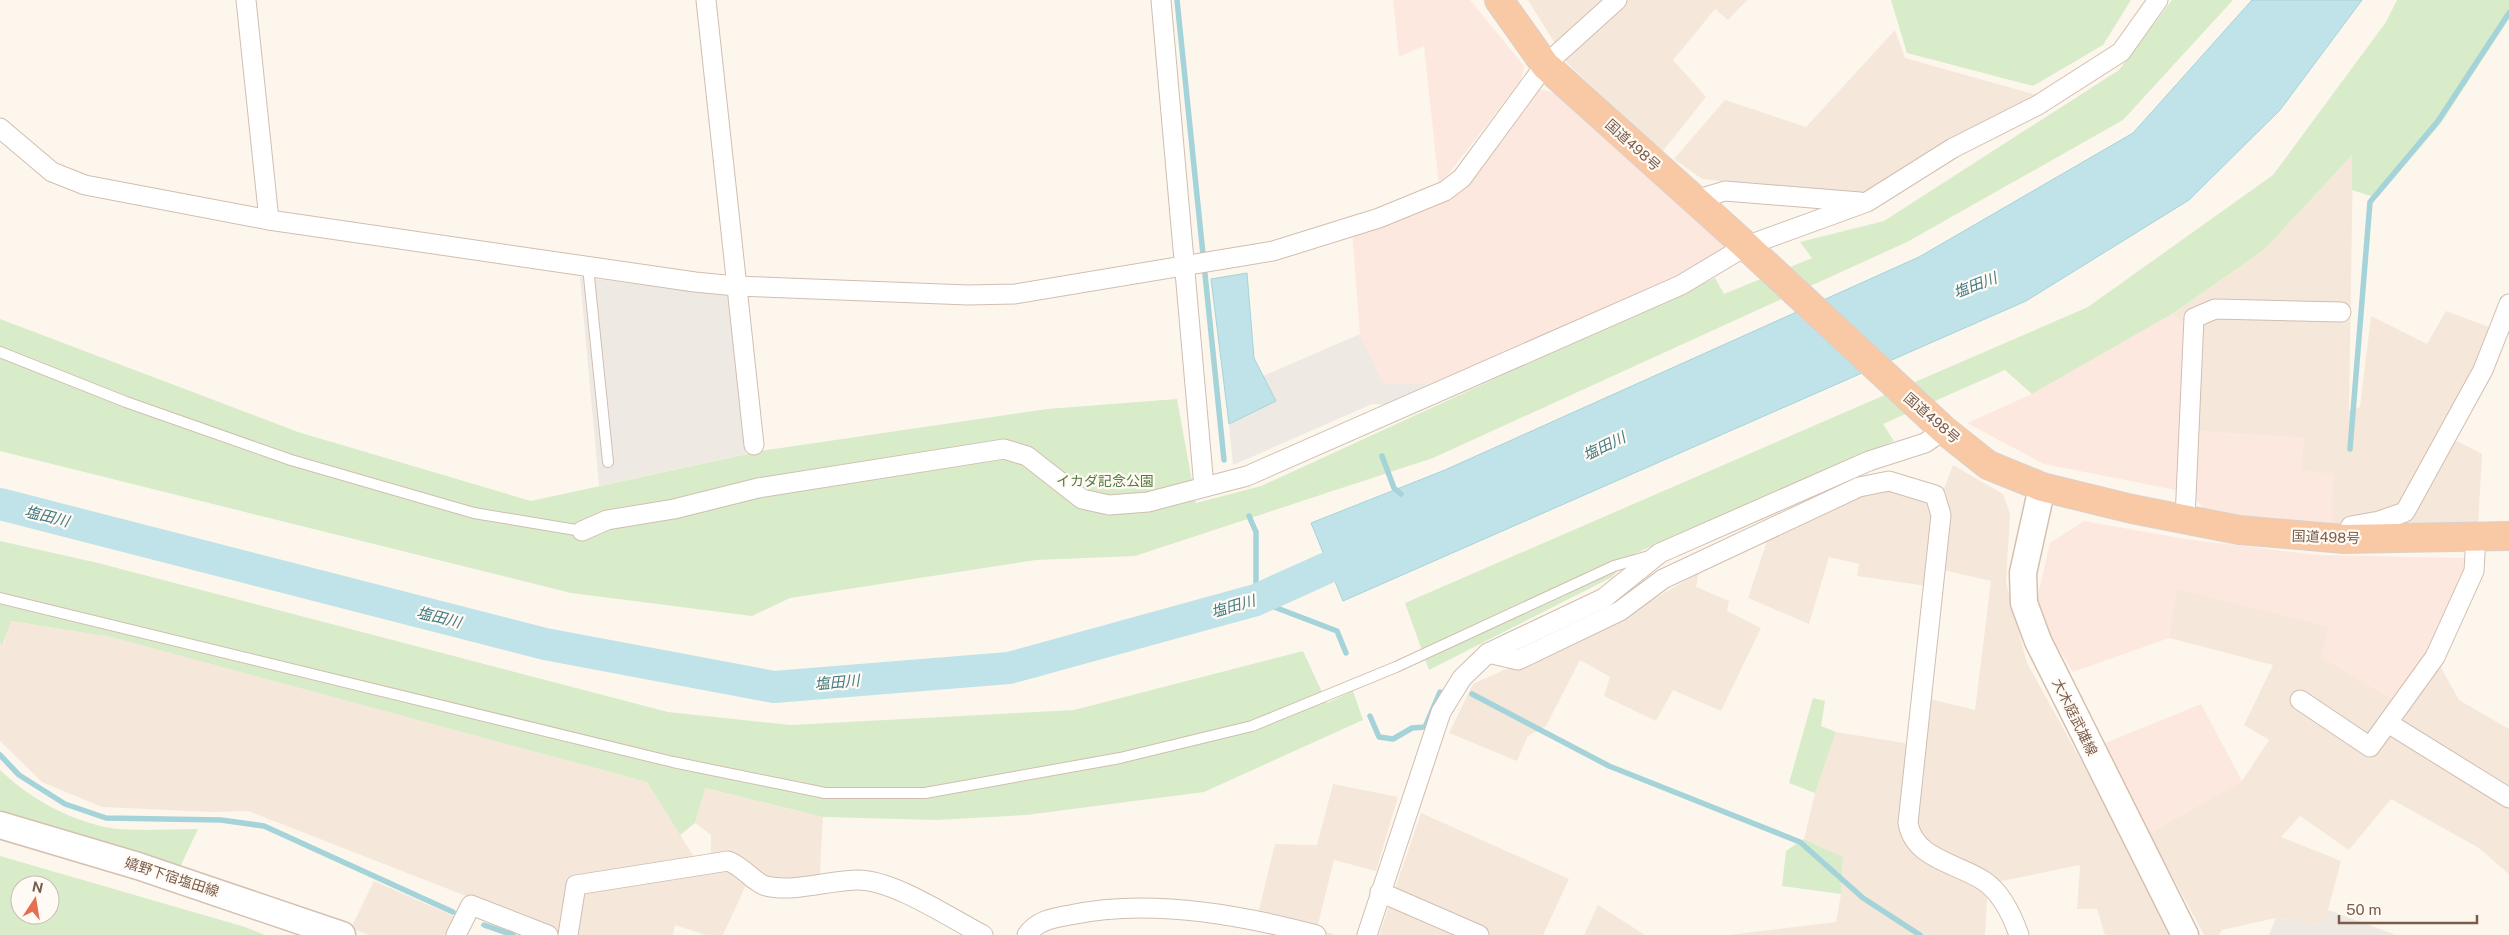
<svg xmlns="http://www.w3.org/2000/svg" width="2509" height="935" font-family="'Public Sans','Noto Sans JP',sans-serif">
  <style>
    .residential { fill: #f5e8da }
    .commercial { fill: #fde8e0 }
    .industrial { fill: #efe9e4 }
    .green { fill: #d8ecc9; fill-rule: evenodd }
    .water { fill: #bfe3e8; stroke: #a5d3da }
    .lines { fill: none; stroke-linecap: round; stroke-linejoin: round }
    .stream { stroke: #a5d3da; stroke-width: 5.5 }
    .river { stroke: #bfe3e8; stroke-width: 32 }
    .service-casing { stroke: #d1beb0; stroke-width: 12 }
    .minor-casing { stroke: #d1beb0; stroke-width: 21 }
    .secondary-casing { stroke: #d6c0b0; stroke-width: 29 }
    .trunk-casing { stroke: #dad1cd; stroke-width: 30 }
    .service { stroke: #fff; stroke-width: 10 }
    .minor { stroke: #fff; stroke-width: 19 }
    .secondary { stroke: #fff; stroke-width: 26 }
    .trunk { stroke: #f9c8a4; stroke-width: 28 }
    .labels { text-anchor: middle; dominant-baseline: central; stroke-width: 4.5; stroke-linejoin: round; paint-order: stroke }
    .street-label { font-size: 14px; fill: #7a5c4d; stroke: #fffaf3 }
    .park-label { font-size: 14px; fill: #537a41; stroke: #fffaf3 }
    .water-label { font-size: 15px; font-style: italic; fill: #437c86; stroke: #fffaf3 }
  </style>
  <rect width="100%" height="100%" fill="#fdf6ec"/>
  <g class="residential">
    <polygon points="1528,0 1747,0 1728,20 1715,9 1673,60 1706,97 1662,152 1567,63"/>
    <polygon points="1895,30 1905,58 2037,95 1871,198 1702,179 1674,159 1725,100 1806,127"/>
    <polygon points="2353,154 2349,410 2360,407 2371,316 2427,344 2446,311 2505,333 2455,440 2482,454 2478,528 2332,528 2300,470 2304,438 2178,430 2187,327 2172,314 2265,249"/>
    <polygon points="1953,465 2003,494 2010,514 2006,582 2027,663 2134,856 2170,935 2105,935 2097,909 2077,909 2080,865 1997,882 1987,899 1985,935 1729,935 1836,922 1841,894 1843,857 1804,839 1815,793 1836,732 1910,744 1909,722 1912,698 1930,699 1975,710 1991,581 1943,570 1927,586 1857,576 1859,564 1829,557 1809,624 1748,598 1768,538 1900,476 1943,491"/>
    <polygon points="1699,573 1696,587 1729,601 1727,611 1761,628 1721,711 1673,690 1656,721 1604,696 1610,677 1580,660 1546,726 1528,736 1517,761 1449,733 1473,684 1629,613"/>
    <polygon points="2176,588 2329,626 2438,662 2459,700 2509,729 2509,874 2479,848 2391,799 2349,850 2300,816 2281,837 2341,861 2328,910 2321,925 2276,918 2222,930 2219,935 2204,935 2149,833 2242,781 2269,740 2244,725 2273,665 2169,638"/>
    <polygon points="10,621 111,637 647,782 694,857 711,853 711,835 695,823 704,788 823,817 819,890 773,897 745,887 723,935 706,935 675,925 673,935 527,935 507,912 248,811 212,812 102,807 42,782 0,741 0,644 4,644"/>
    <polygon points="1333,784 1398,797 1376,871 1334,860 1317,928 1335,935 1279,935 1257,918 1275,844 1317,845"/>
    <polygon points="1421,813 1569,879 1543,935 1379,935"/>
    <polygon points="374,881 456,917 446,935 369,935 351,928"/>
    <polygon points="1598,905 1645,935 1584,935"/>
  </g>
  <g class="commercial">
    <polygon points="1393,0 1470,0 1524,66 1521,81 1439,186 1424,46 1399,57"/>
    <polygon points="1538,89 1564,95 1730,247 1687,278 1443,384 1383,383 1360,334 1352,231 1415,214 1463,185"/>
    <polygon points="2172,314 2187,327 2178,430 2304,438 2300,470 2333,474 2332,528 2245,520 2203,508 2191,493 2044,464 1967,423 2032,394"/>
    <polygon points="2084,521 2185,539 2318,555 2464,558 2463,575 2426,659 2396,702 2321,657 2329,626 2177,589 2169,638 2073,672 2047,631 2037,599 2050,543"/>
    <polygon points="2201,704 2242,781 2149,833 2103,744"/>
  </g>
  <g class="industrial">
    <polygon points="580,277 729,296 746,454 599,486"/>
    <polygon points="1360,334 1383,383 1443,384 1393,405 1372,404 1233,465 1229,424 1276,401 1263,376"/>
    <polygon points="2328,910 2396,935 2269,935 2276,918 2320,925"/>
  </g>
  <g class="green">
    <polygon points="1891,0 2131,0 2103,45 2033,86 1907,53"/>
    <polygon points="2172,0 2233,0 2123,120 1907,242 1433,458 1135,556 1036,560 790,598 752,616 571,593 0,451 0,319 298,432 531,501 761,451 1047,409 1177,399 1196,503 1261,486 1715,278 1724,294 1812,258 1800,242 1884,221 2119,70"/>
    <polygon points="2397,0 2509,0 2509,19 2441,123 2377,198 2352,190 2352,155 2265,249 2172,314 2032,394 2005,370 1883,424 1894,441 1634,554 1612,577 1429,670 1405,603 2088,307 2273,175 2386,22"/>
    <polygon points="0,541 98,563 668,712 791,725 1074,710 1303,651 1327,703 1353,691 1363,720 1204,792 1026,815 937,820 823,817 705,788 695,823 680,835 647,782 111,637 11,621 3,644 0,644"/>
    <polygon points="1813,698 1825,701 1821,726 1836,732 1815,793 1789,783"/>
    <path d="M0,770c28,27 67,49 105,57 24,5 66,2 93,2l-20,42 -178,-55z"/>
    <polygon points="1804,839 1843,857 1841,894 1782,886 1786,851"/>
    <path d="M0,856l245,71 20,8h-265zM20,885h30v30h-30z"/>
  </g>
  <g class="water">
    <polygon points="2252,0 2362,0 2280,110 2189,200 2026,301 1343,601 1311,523 1445,470 1919,257 2133,133"/>
    <polygon points="1247,273 1254,358 1276,401 1229,424 1211,279"/>
  </g>
  <g class="lines">
    <g class="stream">
      <polyline points="1177,0 1224,460"/>
      <polyline points="2350,449 2370,202 2438,121 2509,13"/>
      <polyline points="1382,456 1394,488 1401,494"/>
      <polyline points="1249,516 1256,532 1256,600 1337,631 1346,653"/>
      <polyline points="1472,694 1609,766 1800,842 1863,898 1920,935"/>
      <polyline points="1370,716 1379,737 1393,739 1412,728 1425,727 1440,692"/>
      <polyline points="0,755 19,775 65,804 106,818 221,820 264,826 453,912"/>
      <polyline points="484,925 513,935"/>
    </g>
    <polyline class="river" points="0,504 545,644 774,687 1009,668 1256,600 1329,567 1371,551"/>
    <g class="service-casing">
      <g id="service">
        <polyline points="588,267 608,462"/>
        <polyline points="0,352 126,402 291,460 474,513 582,531"/>
        <polyline points="0,598 673,762 825,793 925,793 1120,758 1252,726 1396,667 1614,566 1649,556"/>
      </g>
    </g>
    <g class="minor-casing">
      <g id="minor">
        <polyline points="246,0 269,220"/>
        <polyline points="706,0 754,445"/>
        <polyline points="1161,0 1204,487"/>
        <polyline points="0,128 52,172 85,185 269,220 695,282 736,286 968,295 1015,294 1273,251 1379,218 1445,191 1462,178 1545,65 1617,0"/>
        <polyline points="1695,200 1725,191 1860,202"/>
        <polyline points="2185,519 2194,318 2215,309 2341,312"/>
        <polyline points="582,531 607,520 674,509 758,488 1004,449 1027,456 1082,499 1109,505 1148,502 1247,476 1681,285 1746,246 1867,202 1953,148 2038,105 2121,52 2158,0"/>
        <polyline points="2344,539 2351,526 2379,521 2405,512 2483,370 2509,304"/>
        <path d="M1488,653l30,7 102,-49 43,-32 196,-92 30,-6 46,14 6,20 -33,308c6,36 49,40 76,58 18,12 28,34 35,54"/>
        <polyline points="2300,700 2370,747 2435,657 2474,571 2476,536"/>
        <polyline points="2388,723 2509,798"/>
        <polyline points="1380,892 1479,935"/>
        <polyline points="456,935 471,905 548,935"/>
        <path d="M568,935l8,-50 152,-24c15,5 26,22 38,25 27,7 64,-6 92,-6 36,0 92,38 125,55"/>
        <path d="M1027,935c10,-15 27,-17 43,-20 78,-17 169,-1 246,20"/>
        <polyline points="1367,935 1441,712 1462,678 1488,653 1604,598 1660,553 1869,461 1925,443 1944,430"/>
      </g>
    </g>
    <g class="secondary-casing">
      <g id="secondary">
        <polyline points="2042,487 2023,573 2024,603 2038,641 2185,935"/>
        <polyline points="0,825 138,866 342,935"/>
      </g>
    </g>
    <g class="trunk-casing">
      <polyline id="trunk" points="1499,0 1545,65 1746,246 1944,430 1988,465 2042,487 2132,509 2239,530 2344,539 2509,536"/>
    </g>
    <use href="#service" class="service"/>
    <use href="#minor" class="minor"/>
    <use href="#secondary" class="secondary"/>
    <use href="#trunk" class="trunk"/>
  </g>
  <g class="labels">
    <g class="street-label">
      <text transform="translate(1633 145) rotate(42)">国道498号</text>
      <text transform="translate(1932 418) rotate(41)">国道498号</text>
      <text transform="translate(2326 537) rotate(2)">国道498号</text>
      <text transform="translate(2075 717) rotate(64)">大木庭武雄線</text>
      <text transform="translate(172 877) rotate(18)">嬉野下宿塩田線</text>
    </g>
    <g class="park-label">
      <text x="1105" y="481">イカダ記念公園</text>
    </g>
    <g class="water-label">
      <text transform="translate(1975 285) rotate(-21)">塩田川</text>
      <text transform="translate(1604 446) rotate(-26)">塩田川</text>
      <text transform="translate(47 516) rotate(14)">塩田川</text>
      <text transform="translate(1233 606) rotate(-16)">塩田川</text>
      <text transform="translate(439 617) rotate(14)">塩田川</text>
      <text transform="translate(837 682) rotate(-5)">塩田川</text>
    </g>
  </g>
  <g transform="translate(35 900) rotate(12)"><circle r="24" fill="#fffaf3" stroke="#cabbb1"/>
  <path d="M0-4L9 19L0 12L-9 19Z" fill="#e76f51"/>
  <text y="-8" font-size="14" font-weight="bold" text-anchor="middle" fill="#7a5c4d">N</text>
  </g>
  <path d="M2339 915v8h138v-8" fill="none" stroke="#7a5c4d" stroke-width="2.5"/>
  <text x="2346" y="915" font-size="15" fill="#7a5c4d" stroke="#fffaf3" stroke-width="4" paint-order="stroke">50 m</text>
</svg>
